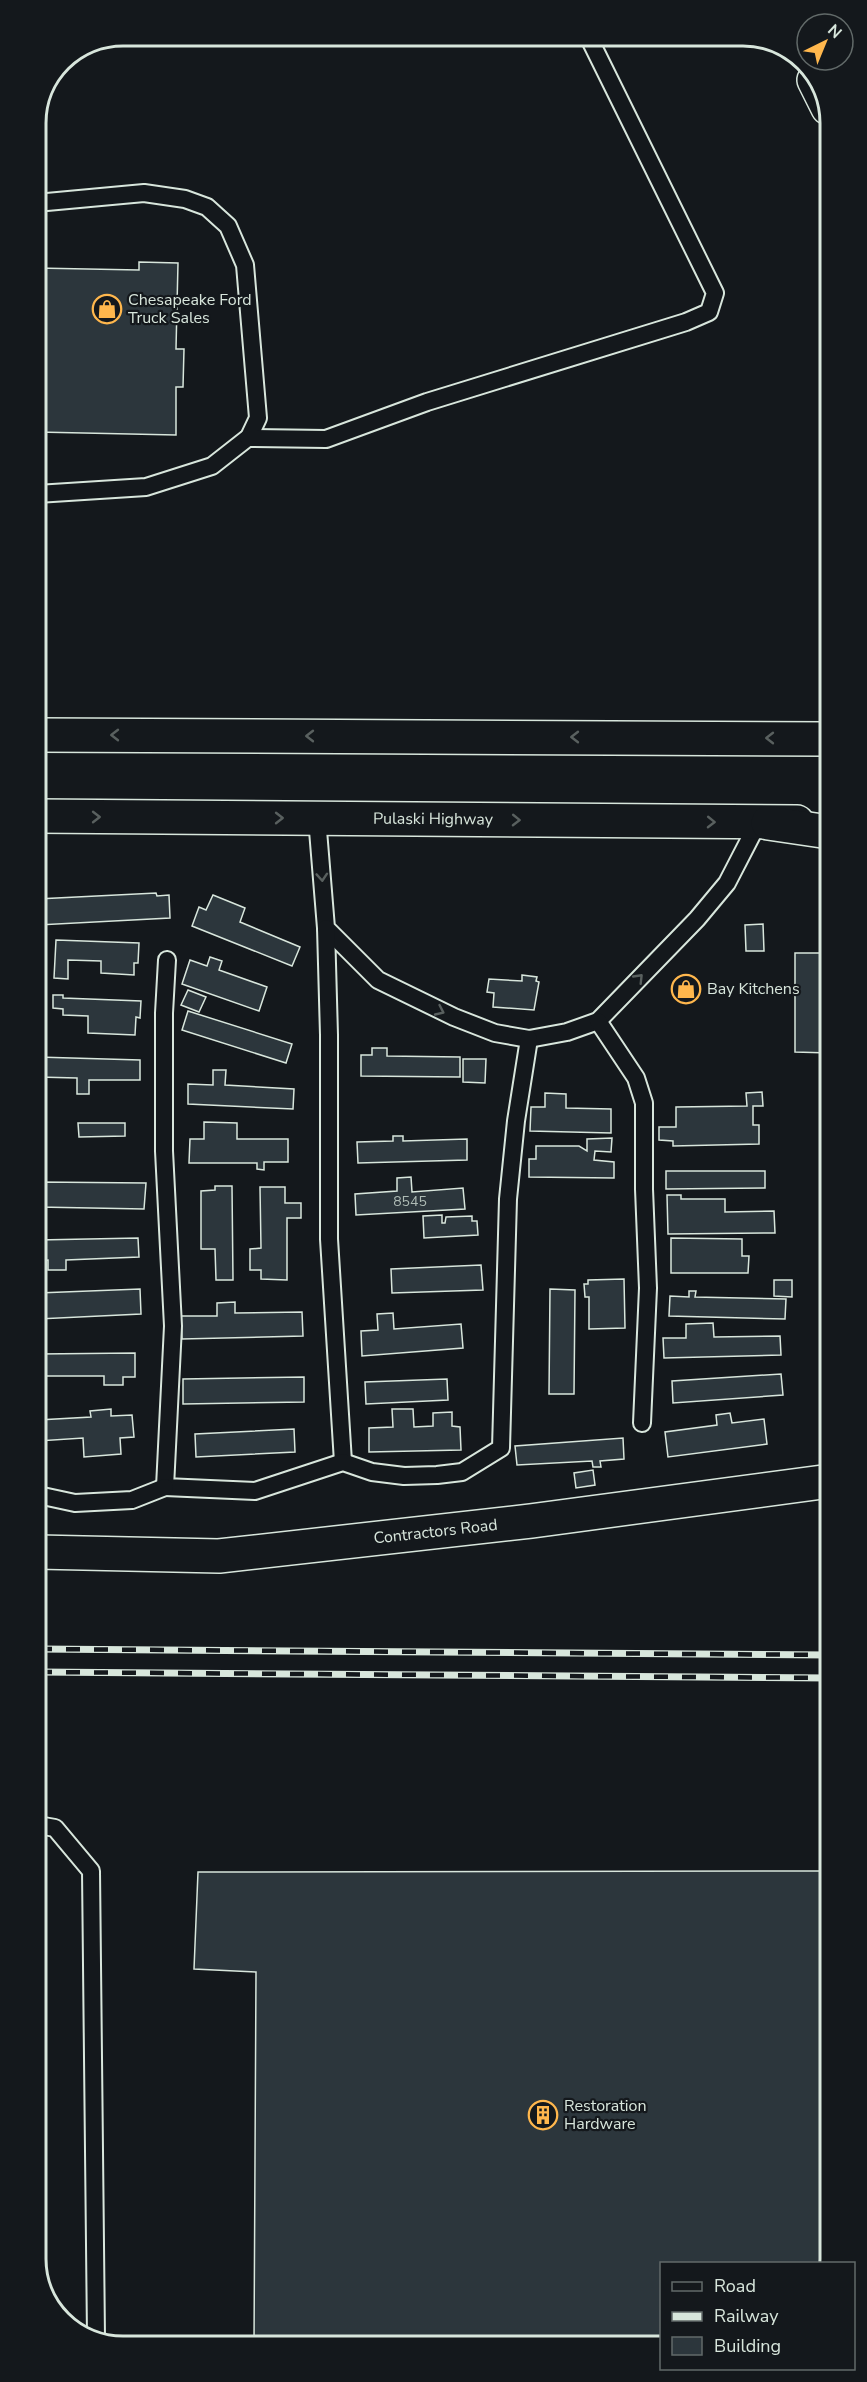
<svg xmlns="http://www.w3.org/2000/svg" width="867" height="2382" font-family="'Nunito Sans',sans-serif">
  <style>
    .building { fill: #2c363c; stroke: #d8e6dc; stroke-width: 1.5 }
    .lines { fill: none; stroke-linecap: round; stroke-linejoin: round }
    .service-casing { stroke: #d8e6dc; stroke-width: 20 }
    .minor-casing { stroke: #d8e6dc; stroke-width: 36 }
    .tertiary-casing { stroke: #d8e6dc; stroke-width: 36 }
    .trunk-casing { stroke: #d8e6dc; stroke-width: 36 }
    .motorway-casing { stroke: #d8e6dc; stroke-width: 36 }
    .service { stroke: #14181c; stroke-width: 16 }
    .minor { stroke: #14181c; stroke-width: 33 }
    .tertiary { stroke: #14181c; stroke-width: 33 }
    .trunk { stroke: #14181c; stroke-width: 33 }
    .motorway { stroke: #14181c; stroke-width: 33 }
    .rail-casing { stroke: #d8e6dc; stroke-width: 7 }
    .rail { stroke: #14181c; stroke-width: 4.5; stroke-dasharray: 14; stroke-linecap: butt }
    .oneway { stroke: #59605f }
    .labels { text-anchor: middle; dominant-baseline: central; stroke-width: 4.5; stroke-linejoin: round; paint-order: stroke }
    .number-label { font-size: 14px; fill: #adbab4 }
    .poi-label { font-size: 16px; fill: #d8e6dc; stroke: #14181c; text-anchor: start }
    .street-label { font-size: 16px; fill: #d8e6dc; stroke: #14181c }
    .rim { fill: none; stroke: #d8e6dc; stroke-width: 3 }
  </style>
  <rect width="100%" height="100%" fill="#14181c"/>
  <g class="building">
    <polygon points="139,262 178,263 176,349 184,349 183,387 176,387 176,435 37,432 36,268 139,270"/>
    <polygon points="156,893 157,896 169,895 170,918 38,925 37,899"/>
    <polygon points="213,895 245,908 240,922 300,947 292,966 192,926 199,907 206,910"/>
    <polygon points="763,924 764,951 746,951 745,925"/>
    <polygon points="56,940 139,943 138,963 134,963 134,975 101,973 101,961 68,960 68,979 54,978"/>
    <polygon points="795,953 829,953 829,1053 795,1052"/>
    <polygon points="210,957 222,961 219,970 267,987 259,1011 182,984 190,960 207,966"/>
    <polygon points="522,975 537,977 536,981 539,982 534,1010 493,1007 494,993 487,992 489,979 522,981"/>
    <polygon points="188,990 206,997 199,1012 181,1005"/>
    <polygon points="53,995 63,995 63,998 141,1001 140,1018 136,1017 135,1035 88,1033 88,1016 63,1015 63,1009 53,1008"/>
    <polygon points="188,1011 292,1044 286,1063 182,1030"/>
    <polygon points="372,1048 387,1048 387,1056 460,1057 460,1077 361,1076 361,1055 372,1055"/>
    <polygon points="37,1057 140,1060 140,1080 89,1080 89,1094 77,1094 77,1078 37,1077"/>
    <polygon points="463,1059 486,1059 485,1083 463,1082"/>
    <polygon points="213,1070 226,1070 225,1085 294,1089 293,1109 188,1104 188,1084 213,1085"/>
    <polygon points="762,1092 763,1106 753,1106 753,1125 759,1125 759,1144 673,1146 673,1141 659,1140 659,1127 676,1127 676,1107 747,1106 746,1093"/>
    <polygon points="545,1093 566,1094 566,1108 611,1109 611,1133 530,1131 531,1107 545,1107"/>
    <polygon points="204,1122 237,1123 237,1139 288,1139 288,1162 264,1162 264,1170 257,1169 257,1163 189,1163 190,1139 204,1139"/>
    <polygon points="78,1123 125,1123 125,1136 79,1137"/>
    <polygon points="393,1136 403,1136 403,1141 467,1139 467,1160 358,1163 357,1142 393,1141"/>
    <polygon points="612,1138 611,1152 595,1151 594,1160 614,1162 614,1178 529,1177 529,1159 536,1159 536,1146 579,1146 587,1151 587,1139"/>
    <polygon points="666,1171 765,1171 765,1188 666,1189"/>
    <polygon points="411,1177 412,1192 463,1188 465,1209 356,1215 355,1194 397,1191 397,1178"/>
    <polygon points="38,1182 146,1183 144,1209 38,1207"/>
    <polygon points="215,1186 232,1186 233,1280 216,1280 215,1249 201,1249 201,1191 215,1190"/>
    <polygon points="260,1187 285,1187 285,1203 301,1203 301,1218 287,1218 287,1280 261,1279 261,1270 250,1270 250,1249 261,1248"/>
    <polygon points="667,1195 681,1195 681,1199 725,1199 725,1212 774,1211 775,1233 668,1234"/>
    <polygon points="442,1215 442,1223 445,1223 446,1217 472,1216 472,1221 477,1221 478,1235 424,1238 423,1216"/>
    <polygon points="138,1238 139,1257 66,1260 66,1270 48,1270 48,1260 38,1261 38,1240"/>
    <polygon points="671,1238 742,1239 742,1256 749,1256 748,1273 671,1273"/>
    <polygon points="481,1265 483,1290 392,1293 391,1269"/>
    <polygon points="624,1279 625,1328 589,1329 589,1297 585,1297 584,1284 588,1284 588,1280"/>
    <polygon points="774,1280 792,1280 792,1297 774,1296"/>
    <polygon points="140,1289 141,1314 38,1319 38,1293"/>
    <polygon points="550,1289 575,1290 574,1394 549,1394"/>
    <polygon points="689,1291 696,1291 695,1297 786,1299 785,1319 669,1316 670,1296 689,1297"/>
    <polygon points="235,1302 235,1313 302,1312 303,1336 182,1339 181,1316 217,1316 217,1303"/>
    <polygon points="393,1313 394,1329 461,1324 463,1348 362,1356 361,1331 378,1330 377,1314"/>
    <polygon points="713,1323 714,1337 780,1336 781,1355 664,1358 663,1338 686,1338 686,1324"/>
    <polygon points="135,1353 135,1377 123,1377 123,1385 104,1385 104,1376 38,1376 38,1354"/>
    <polygon points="781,1374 783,1395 673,1403 672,1381"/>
    <polygon points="304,1377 304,1402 183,1404 183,1379"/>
    <polygon points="447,1379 448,1400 366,1404 365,1382"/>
    <polygon points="111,1409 111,1416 132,1415 134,1437 120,1438 121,1454 84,1457 83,1438 38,1441 38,1420 91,1417 90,1411"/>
    <polygon points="392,1409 413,1409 414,1427 433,1426 433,1413 452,1412 452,1426 460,1427 461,1450 369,1452 369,1428 393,1427"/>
    <polygon points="730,1413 732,1423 764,1419 767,1444 668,1457 665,1432 717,1425 716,1415"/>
    <polygon points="294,1429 295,1452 196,1457 195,1434"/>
    <polygon points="623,1438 624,1459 600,1461 601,1467 593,1467 592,1461 517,1465 515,1446"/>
    <polygon points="593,1470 595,1485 576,1488 574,1473"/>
    <polygon points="830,1871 831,2258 829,2264 662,2264 662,2343 254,2345 256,1972 194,1969 198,1872"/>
  </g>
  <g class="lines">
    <g class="service-casing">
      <g id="service">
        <polyline points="36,203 144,193 185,199 207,207 228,226 245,265 258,418 249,437 212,466 146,487 37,494"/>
        <polyline points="248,438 326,439 427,402 686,322 709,312 715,293 588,36"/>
        <polyline points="317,818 326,928 378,980 454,1017 495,1033 529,1039 567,1032 598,1021 697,919 727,883 758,823"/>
        <polyline points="326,928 329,1035 329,1239 343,1462"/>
        <polyline points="167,960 164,1013 164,1151 173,1326 165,1487 255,1491 343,1462 372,1472 404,1476 437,1475 462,1472 501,1448 508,1199 516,1121 529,1039"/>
        <polyline points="598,1021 636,1078 644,1103 644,1189 648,1288 642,1423"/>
        <polyline points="38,1495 75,1503 132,1500 165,1487"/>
        <polyline points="38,1825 55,1828 91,1871 96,2337"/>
      </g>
    </g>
    <g class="minor-casing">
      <g id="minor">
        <path id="s1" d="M38,1552l181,4 312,-35 299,-40"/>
      </g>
    </g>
    <g class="tertiary-casing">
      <polyline id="tertiary" points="814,80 828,108"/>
    </g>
    <g class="trunk-casing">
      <g id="trunk">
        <polyline points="37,735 829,739"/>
        <path id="s2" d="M37,816l760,6"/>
      </g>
    </g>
    <g class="motorway-casing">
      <polyline id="motorway" points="768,823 829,832"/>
    </g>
    <use href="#service" class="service"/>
    <use href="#minor" class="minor"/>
    <use href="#tertiary" class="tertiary"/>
    <use href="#trunk" class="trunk"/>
    <use href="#motorway" class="motorway"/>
    <g class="rail-casing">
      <g id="rail">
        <polyline points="38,1649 830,1655"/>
        <polyline points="38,1672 830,1678"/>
      </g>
    </g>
    <use href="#rail" class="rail"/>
  </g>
  <defs><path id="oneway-chevron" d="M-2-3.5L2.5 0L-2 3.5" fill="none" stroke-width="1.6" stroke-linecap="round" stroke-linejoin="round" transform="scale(1.5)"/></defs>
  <g class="oneway">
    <use href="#oneway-chevron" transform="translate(115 735) rotate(-180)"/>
    <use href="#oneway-chevron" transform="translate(310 736) rotate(-180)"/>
    <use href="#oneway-chevron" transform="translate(575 737) rotate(-180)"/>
    <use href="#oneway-chevron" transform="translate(770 738) rotate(-180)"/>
    <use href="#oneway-chevron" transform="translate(96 817)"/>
    <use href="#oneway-chevron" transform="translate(279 818)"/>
    <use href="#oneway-chevron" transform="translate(516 820) rotate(1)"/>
    <use href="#oneway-chevron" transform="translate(711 822) rotate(1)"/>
    <use href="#oneway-chevron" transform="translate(322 877) rotate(86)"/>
    <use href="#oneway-chevron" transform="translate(639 978) rotate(-46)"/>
    <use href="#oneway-chevron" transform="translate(440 1011) rotate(25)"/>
  </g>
  <defs>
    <g id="shop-ring" transform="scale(1.5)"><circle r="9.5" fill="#14181c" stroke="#ffb74d" stroke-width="1.5"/><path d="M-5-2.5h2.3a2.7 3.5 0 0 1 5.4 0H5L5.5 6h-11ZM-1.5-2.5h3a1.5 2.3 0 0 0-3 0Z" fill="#ffb74d"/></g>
    <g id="building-ring" transform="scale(1.5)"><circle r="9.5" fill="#14181c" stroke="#ffb74d" stroke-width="1.5"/><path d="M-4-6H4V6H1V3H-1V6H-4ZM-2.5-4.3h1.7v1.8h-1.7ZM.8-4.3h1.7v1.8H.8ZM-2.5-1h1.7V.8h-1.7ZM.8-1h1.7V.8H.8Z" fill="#ffb74d"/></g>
  </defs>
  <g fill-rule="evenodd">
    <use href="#shop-ring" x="107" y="309"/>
    <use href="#shop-ring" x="686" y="989"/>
    <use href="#building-ring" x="543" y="2115"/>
  </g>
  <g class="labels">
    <g class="number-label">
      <text x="410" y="1201">8545</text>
    </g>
    <g class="poi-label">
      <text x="128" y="300">Chesapeake Ford<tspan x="128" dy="18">Truck Sales</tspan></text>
      <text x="707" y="989">Bay Kitchens</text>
      <text x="564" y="2106">Restoration<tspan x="564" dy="18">Hardware</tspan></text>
    </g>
    <g class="street-label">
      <text stroke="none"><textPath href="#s2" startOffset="396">Pulaski Highway</textPath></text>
      <text stroke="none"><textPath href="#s1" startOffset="399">Contractors Road</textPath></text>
    </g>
  </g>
  <path d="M0 0H867V2382H0ZM123 46H743A77 77 0 0 1 820 123V2259A77 77 0 0 1 743 2336H123A77 77 0 0 1 46 2259V123A77 77 0 0 1 123 46Z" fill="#14181c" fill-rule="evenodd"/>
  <path class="rim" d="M123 46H743A77 77 0 0 1 820 123V2259A77 77 0 0 1 743 2336H123A77 77 0 0 1 46 2259V123A77 77 0 0 1 123 46Z"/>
  <rect x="660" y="2262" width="195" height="108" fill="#14181c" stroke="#626a69" stroke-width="1.5"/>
  <rect x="672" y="2282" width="30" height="9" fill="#14181c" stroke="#626a69" stroke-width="1.5"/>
  <text x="714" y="2292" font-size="18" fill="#d8e6dc">Road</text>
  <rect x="672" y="2312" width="30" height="9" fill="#d8e6dc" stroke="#626a69" stroke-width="1.5"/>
  <text x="714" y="2322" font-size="18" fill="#d8e6dc">Railway</text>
  <rect x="672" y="2337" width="30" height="18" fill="#2c363c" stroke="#626a69" stroke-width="1.5"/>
  <text x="714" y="2352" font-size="18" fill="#d8e6dc">Building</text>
  <g transform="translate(825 42) rotate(43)"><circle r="28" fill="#14181c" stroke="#626a69" stroke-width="1.5"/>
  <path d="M0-4.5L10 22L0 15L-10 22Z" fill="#ffb74d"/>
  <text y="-9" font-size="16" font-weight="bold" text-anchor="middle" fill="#d8e6dc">N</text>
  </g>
</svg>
